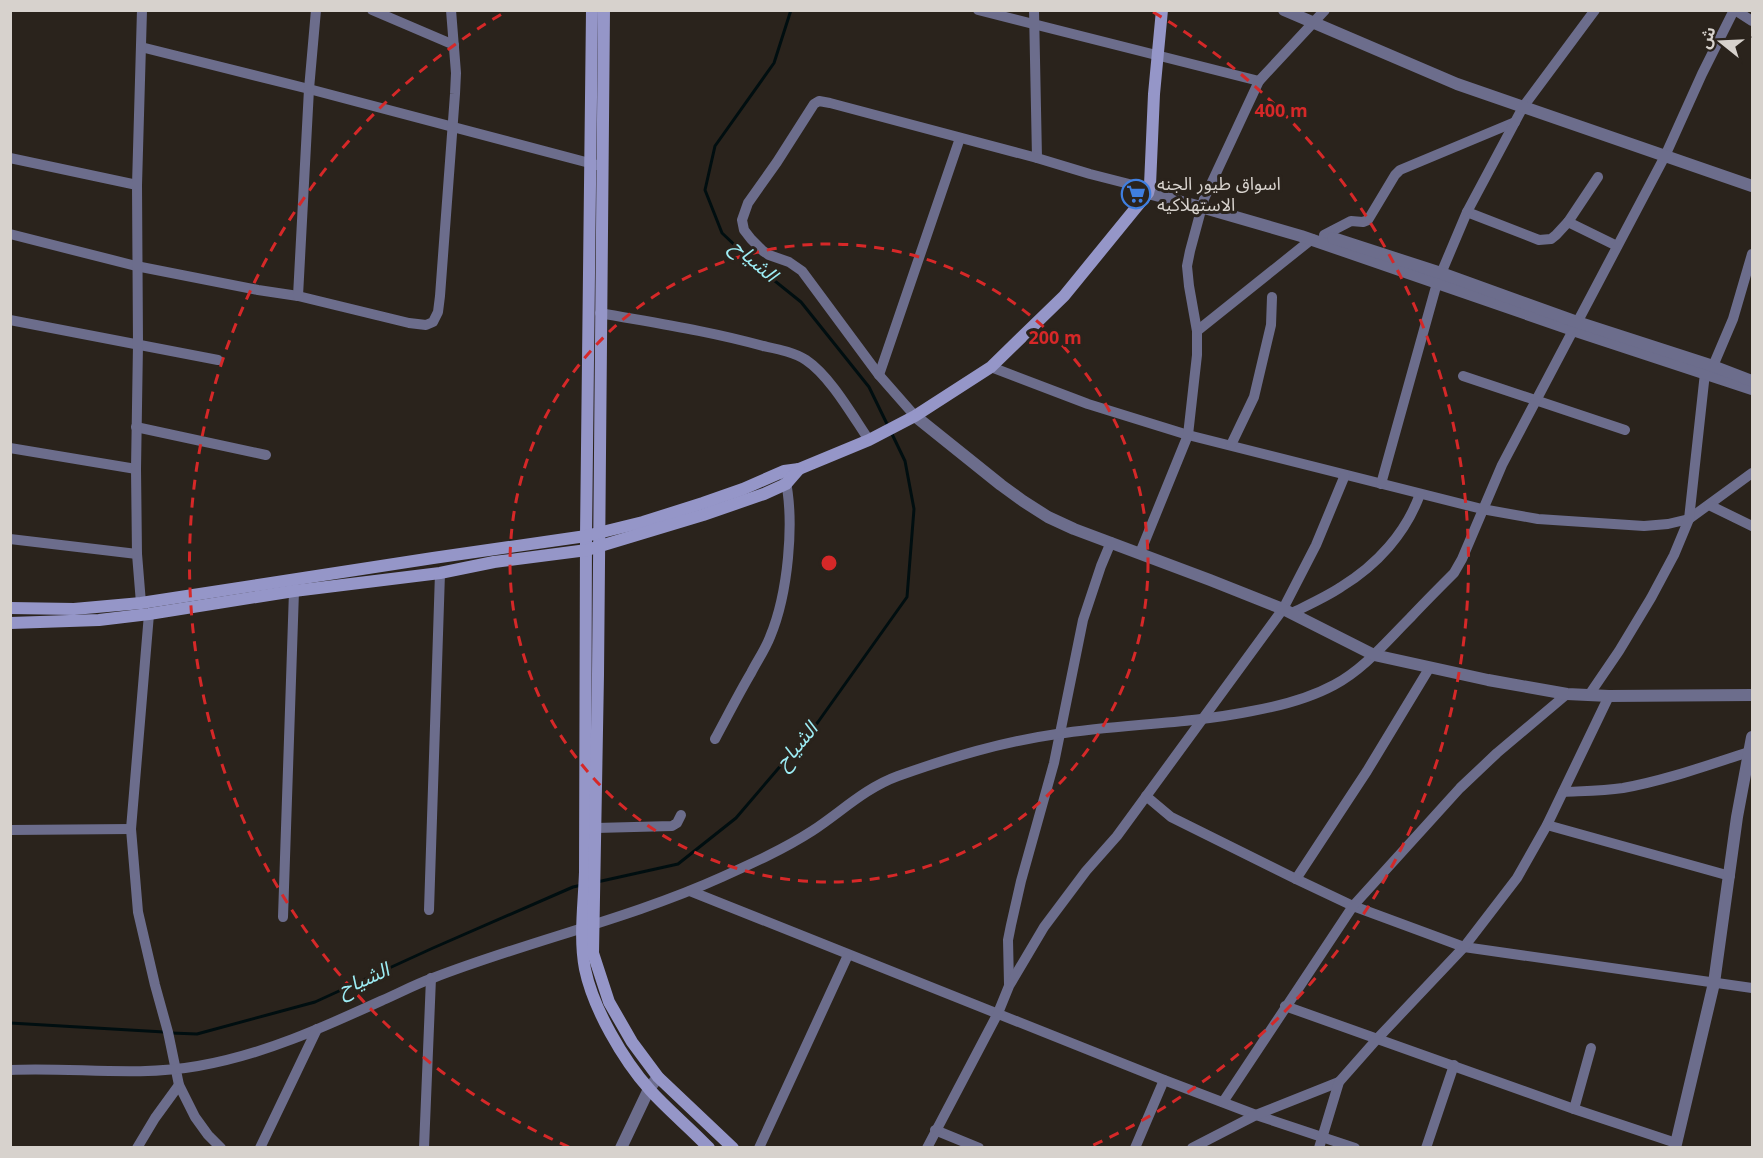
<svg xmlns="http://www.w3.org/2000/svg" width="1763" height="1158" font-family="Georgia,'Noto Sans Arabic',serif">
  <style>
    .lines { fill: none; stroke-linecap: round; stroke-linejoin: round }
    .stream { stroke: #000e10; stroke-width: 3 }
    .minor { stroke: #6c6d8c; stroke-width: 10 }
    .tertiary { stroke: #6c6d8c; stroke-width: 12 }
    .secondary { stroke: #9596c8; stroke-width: 12 }
    .ring { fill: none; stroke: #d62828; stroke-width: 3; stroke-dasharray: 10 8 }
    .labels { text-anchor: middle; dominant-baseline: central; stroke-width: 6; stroke-linejoin: round; paint-order: stroke }
    .poi-label { font-size: 18px; fill: #d7d2cd; stroke: #2a231c; text-anchor: start }
    .water-label { font-size: 20px; font-style: italic; fill: #9dedf5; stroke: #2a231c }
    .centre { fill: #d62828; stroke: #2a231c; stroke-width: 3 }
    .ring-label { font-size: 18px; text-anchor: middle; font-weight: bold; fill: #d62828; stroke: #2a231c; stroke-width: 6; stroke-linejoin: round; paint-order: stroke }
  </style>
  <rect width="100%" height="100%" fill="#2a231c"/>
  <g class="lines">
    <g class="stream">
      <polyline points="791,10 774,63 715,146 705,190 722,233 760,269 801,302 869,387 888,426"/>
      <polyline points="597,882 678,864 736,818 818,722 907,597 914,509 905,461 891,432"/>
      <polyline points="10,1023 164,1032"/>
      <polyline points="171,1033 197,1034 315,1002 433,948 573,887 582,885"/>
    </g>
    <g class="minor">
      <polyline points="372,10 454,45"/>
      <polyline points="978,10 1259,81"/>
      <polyline points="1034,10 1037,158"/>
      <polyline points="1735,10 1752,21"/>
      <polyline points="141,47 309,89 597,165"/>
      <polyline points="10,158 137,185"/>
      <polyline points="1467,212 1539,240 1551,239 1556,235 1568,222 1598,177"/>
      <polyline points="1568,222 1617,246"/>
      <polyline points="10,234 136,266 258,290 298,296 409,323 426,325 433,322 438,312 440,296 455,94 456,73 451,10"/>
      <polyline points="1324,235 1351,221 1363,222 1368,220 1395,175 1400,170 1515,122"/>
      <polyline points="298,296 309,89 316,10"/>
      <path d="M600,313c55,10 109,18 163,33 14,3 31,6 43,14 24,16 46,55 63,80"/>
      <polyline points="10,320 218,360"/>
      <polyline points="1197,331 1312,239"/>
      <polyline points="1713,366 1733,319 1752,254"/>
      <polyline points="991,367 1088,404 1188,435 1482,509 1538,519 1644,526 1668,524 1689,519 1752,473"/>
      <polyline points="879,375 960,138"/>
      <polyline points="1463,376 1625,430"/>
      <polyline points="915,416 879,375 802,271 789,262 769,255 763,251 751,239 744,230 742,220 748,203 777,162 814,104 819,101 830,103 1037,158 1090,174 1137,186 1148,193"/>
      <polyline points="136,427 266,455"/>
      <polyline points="1231,445 1254,397 1271,325 1272,297"/>
      <polyline points="10,448 136,469"/>
      <polyline points="1381,484 1437,283 1467,212 1523,107 1595,10"/>
      <polyline points="1709,505 1752,526"/>
      <polyline points="10,539 137,554"/>
      <polyline points="1140,553 1188,435 1197,355 1197,331 1189,286 1187,266 1190,251 1204,199 1259,81 1325,10"/>
      <polyline points="141,603 137,554 136,469 138,344 137,185 142,10"/>
      <path d="M1292,613c16,-8 34,-16 49,-26 36,-22 65,-54 79,-93"/>
      <polyline points="149,614 131,829 138,912 155,985 168,1032 179,1085 195,1117 208,1135 221,1148"/>
      <polyline points="1589,695 1619,651 1651,598 1674,555 1689,519 1705,373"/>
      <path d="M715,739c12,-22 23,-44 36,-66 6,-12 14,-23 19,-36 18,-43 25,-115 15,-160"/>
      <path d="M1563,792c20,-1 40,-1 60,-4 44,-8 85,-23 126,-36"/>
      <polyline points="1146,796 1171,817 1296,879 1353,906 1464,947 1752,988"/>
      <polyline points="1547,825 1730,876"/>
      <polyline points="596,828 672,826 677,823 681,815"/>
      <polyline points="10,830 131,829"/>
      <polyline points="1296,879 1367,771 1430,667"/>
      <polyline points="690,891 1164,1080 1256,1115 1355,1148"/>
      <polyline points="429,910 440,573"/>
      <polyline points="283,917 294,591"/>
      <polyline points="1009,984 1008,940 1011,925 1021,881 1054,763 1083,620 1101,566 1111,542"/>
      <polyline points="1285,1006 1574,1109 1676,1143"/>
      <path d="M10,1070c63,-3 126,7 188,-4 65,-11 126,-39 185,-66 16,-7 33,-16 50,-22 95,-37 196,-59 289,-101 31,-14 62,-28 90,-46 29,-19 53,-43 86,-55 54,-19 103,-34 159,-42 65,-10 131,-10 195,-23 28,-5 56,-12 82,-26 30,-16 52,-43 76,-67 14,-15 29,-30 44,-45l8,-14 40,-94 163,-309 37,-82 32,-64"/>
      <polyline points="1223,1102 1353,906 1460,788 1497,753 1567,694"/>
      <polyline points="1574,1109 1591,1048"/>
      <polyline points="935,1130 979,1148"/>
      <polyline points="137,1148 155,1118 179,1085"/>
      <polyline points="260,1148 317,1029"/>
      <polyline points="424,1148 431,978"/>
      <polyline points="759,1148 848,955"/>
      <polyline points="927,1148 998,1013 1009,986 1044,927 1086,871 1117,836 1283,609 1316,545 1345,475"/>
      <polyline points="1135,1148 1164,1080"/>
      <polyline points="1192,1148 1256,1115 1339,1082"/>
      <polyline points="1319,1148 1339,1082 1377,1039 1464,947 1517,878 1547,825 1609,696"/>
      <polyline points="1426,1148 1454,1065"/>
    </g>
    <g class="tertiary">
      <polyline points="1284,10 1457,84 1752,186"/>
      <polyline points="1148,193 1201,207 1301,236 1573,330 1752,389"/>
      <polyline points="1333,238 1441,273 1577,322 1713,366 1752,381"/>
      <polyline points="915,416 1001,485 1023,501 1048,517 1074,529 1210,580 1283,609 1374,655 1488,680 1567,694 1609,696 1752,695"/>
      <polyline points="621,1148 649,1089 658,1077"/>
      <polyline points="1675,1148 1714,983 1737,817 1752,737"/>
    </g>
    <g class="secondary">
      <path d="M592,10l-6,526 -1,336c-1,32 -6,65 0,97 8,39 38,91 65,121 18,20 40,38 59,58"/>
      <polyline points="604,10 598,675 593,953 609,1002 632,1042 658,1077 733,1148"/>
      <polyline points="10,608 74,609 141,603 433,558 586,536 643,522 703,503 743,489 784,471 799,469 869,440 915,416 991,367 1064,296 1148,193 1150,185 1154,94 1162,10"/>
      <polyline points="10,623 99,620 149,614 294,591 440,573 494,562 587,550 703,515 764,494 786,484 799,469"/>
    </g>
  </g>
  <g class="ring">
    <circle cx="829" cy="563" r="319"/>
    <path d="M569 1147A639 639 0 0 1 505 12M1153 12A639 639 0 0 1 1089 1147"/>
  </g>
  <defs>
    <g id="supermarket-ring" transform="scale(1.5)"><circle r="9.5" fill="#2a231c" stroke="#3f7fe0" stroke-width="1.5"/><path d="M-6-5.5h2.5l.6 2H6L4.5 2H-2.5L-4.4-4H-6ZM-1.5 3.2a1.3 1.3 0 1 0 .1 0ZM3 3.2a1.3 1.3 0 1 0 .1 0Z" fill="#3f7fe0"/></g>
  </defs>
  <g fill-rule="evenodd">
    <use href="#supermarket-ring" x="1136" y="194"/>
  </g>
  <g class="labels">
    <g class="poi-label">
      <text x="1157" y="184">اسواق طيور الجنه<tspan x="1157" dy="21">الاستهلاكيه</tspan></text>
    </g>
    <g class="water-label">
      <text transform="translate(754 261) rotate(41)">الشياح</text>
      <text transform="translate(797 746) rotate(-50)">الشياح</text>
      <text transform="translate(364 980) rotate(-24)">الشياح</text>
    </g>
  </g>
  <circle cx="829" cy="563" r="9" class="centre"/>
  <g class="ring-label">
    <text x="1281" y="117">400 m</text>
    <text x="1055" y="344">200 m</text>
  </g>
  <rect width="1763" height="1158" fill="none" stroke="#d7d2cd" stroke-width="24"/>
  <g transform="translate(1721 42) rotate(288)" stroke="#2a231c" stroke-width="4.5" paint-order="stroke">
  <path d="M0-4.5L10 22L0 15L-10 22Z" fill="#d7d2cd"/>
  <text y="-9" font-size="16" font-weight="bold" text-anchor="middle" fill="#d7d2cd">ش</text>
  </g>
</svg>
